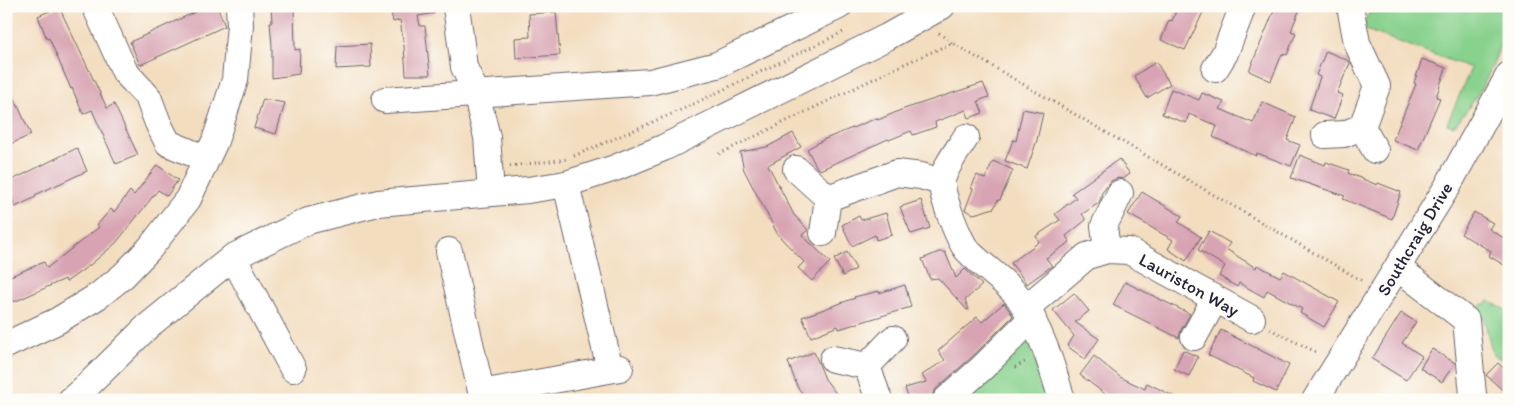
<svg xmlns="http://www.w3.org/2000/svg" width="1515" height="406" font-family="Itim,sans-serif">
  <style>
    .green { fill: #89d28e; stroke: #567a64 }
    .building { fill: #d8a4b3 }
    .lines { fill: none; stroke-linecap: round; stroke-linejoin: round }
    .minor-casing { stroke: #6b6369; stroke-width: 28 }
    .path { stroke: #6b6369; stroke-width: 3; stroke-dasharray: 1 4; stroke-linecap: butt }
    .minor { stroke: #fff; stroke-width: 26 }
    .labels { text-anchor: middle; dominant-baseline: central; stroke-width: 5; stroke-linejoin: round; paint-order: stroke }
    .street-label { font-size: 18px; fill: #22223b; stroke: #fdfcf7 }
  </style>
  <rect width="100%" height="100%" fill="#fdfcf7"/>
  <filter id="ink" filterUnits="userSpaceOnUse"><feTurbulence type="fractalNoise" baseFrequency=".02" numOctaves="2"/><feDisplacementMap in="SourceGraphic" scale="10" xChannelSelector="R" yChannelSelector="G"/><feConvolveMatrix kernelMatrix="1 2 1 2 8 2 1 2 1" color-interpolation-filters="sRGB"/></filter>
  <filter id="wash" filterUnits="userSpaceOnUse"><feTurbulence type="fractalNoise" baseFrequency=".0096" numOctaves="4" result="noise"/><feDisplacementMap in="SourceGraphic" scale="20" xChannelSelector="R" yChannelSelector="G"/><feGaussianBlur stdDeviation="1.12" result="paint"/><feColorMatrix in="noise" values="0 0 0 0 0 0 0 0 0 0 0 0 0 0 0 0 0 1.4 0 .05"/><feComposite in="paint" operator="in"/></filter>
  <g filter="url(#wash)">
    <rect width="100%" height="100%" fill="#f3ddbf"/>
    <g class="green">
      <path d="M1387,6h122c0,16 -5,28 -10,42 -12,34 -22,51 -45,78l-7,-2 24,-56 -105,-38 -2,-8 5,-9 12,-2z"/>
      <polygon points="1489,301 1509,312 1509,363 1493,355 1484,319 1475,309"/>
      <polygon points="1027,328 1058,400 950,400"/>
    </g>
    <g id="blocks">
      <g class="building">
        <polygon points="208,6 217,6 225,26 140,65 130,42"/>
        <polygon points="271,6 294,6 295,50 300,49 299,74 272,78 272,47 270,22 272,22"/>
        <polygon points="390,6 435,6 435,13 418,16 420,26 425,26 430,75 406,75 404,46 400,20 393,22"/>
        <polygon points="1178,6 1206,6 1185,50 1161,40 1169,20 1172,21"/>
        <polygon points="1276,6 1301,6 1291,31 1296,33 1287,55 1282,54 1271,81 1249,71"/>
        <polygon points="59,7 107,108 114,104 138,155 116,164 92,110 83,114 72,88 71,89 49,38 47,39 38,16"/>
        <polygon points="556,12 560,55 516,58 515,38 530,37 529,14"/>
        <polygon points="370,44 371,67 336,69 337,46"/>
        <polygon points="1326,51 1349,61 1350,63 1337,93 1343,95 1334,119 1309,110 1320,77 1316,75"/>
        <polygon points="1422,59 1446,68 1436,97 1440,98 1418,150 1393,140 1416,84 1414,83"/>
        <polygon points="1156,62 1170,84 1147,98 1134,76"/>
        <polygon points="6,79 31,135 6,146"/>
        <polygon points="983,83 989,97 978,101 983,113 969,118 966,110 935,122 936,127 913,135 911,131 889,140 888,139 820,170 817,168 807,149 825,139 877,118 878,120 901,110"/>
        <polygon points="1171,89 1199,100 1202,93 1224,102 1220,109 1253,123 1262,102 1296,117 1287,140 1300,145 1291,166 1257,153 1256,156 1213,137 1217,126 1189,114 1186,123 1162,114"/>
        <polygon points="263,99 285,103 276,134 254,128"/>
        <polygon points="1023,109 1043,113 1037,140 1027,169 1005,161 1013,140 1016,141"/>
        <polygon points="793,133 801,147 768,165 794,215 808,230 802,235 830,262 812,281 798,268 804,262 778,235 744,170 740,152 767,147"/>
        <polygon points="77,148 87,171 35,195 36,197 15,207 6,183"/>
        <polygon points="1300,155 1325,165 1326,162 1349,170 1348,173 1377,185 1378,183 1401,192 1392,219 1343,199 1345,196 1291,178"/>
        <polygon points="1119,159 1130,174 1123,179 1118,178 1111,181 1101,194 1102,195 1099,203 1082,214 1086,220 1066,236 1070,242 1046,258 1052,266 1027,284 1011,263 1039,242 1036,236 1060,220 1055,214 1076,198 1072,193"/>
        <polygon points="993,161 1013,170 1000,200 998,200 994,208 974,214 965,210 973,189 971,188 977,175 985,179"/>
        <polygon points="157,165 178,180 167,196 158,190 116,243 90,265 66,282 65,279 14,302 6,283 6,278 44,262 47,268 99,227 97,225 111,209 114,212 130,191 134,195"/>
        <polygon points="1142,192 1182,216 1178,222 1201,237 1186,261 1168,249 1173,240 1128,214"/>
        <polygon points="921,200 930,228 911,234 900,207"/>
        <polygon points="1474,212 1493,223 1489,229 1509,241 1509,268 1489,256 1491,251 1461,234"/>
        <polygon points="886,213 892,235 876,240 875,235 852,246 842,225 859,216 861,220"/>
        <polygon points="1209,231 1230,243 1226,249 1256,268 1257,265 1280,277 1284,271 1339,302 1324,327 1300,313 1302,309 1267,290 1264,297 1239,283 1237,287 1219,276 1225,266 1198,250"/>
        <polygon points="847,252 856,269 843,276 834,259"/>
        <polygon points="939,252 945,252 956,278 965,269 982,285 965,300 969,309 967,310 938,278 930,279 922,259"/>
        <polygon points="1125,282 1190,314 1181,330 1179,338 1113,305"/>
        <polygon points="905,285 911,307 839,329 838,326 811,337 802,317 855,298 854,297 879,291 879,293"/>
        <polygon points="1074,293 1089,311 1075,322 1099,339 1085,359 1067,346 1074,336 1053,310"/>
        <polygon points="1004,303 1013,316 973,356 936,389 932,395 931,400 909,400 905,388 926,382 922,375 945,360 938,351 977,317 982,322"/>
        <polygon points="1401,313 1416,322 1402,343 1422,356 1406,380 1372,359"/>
        <polygon points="1221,330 1289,365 1276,392 1253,381 1254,378 1208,355"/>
        <polygon points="1432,349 1455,363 1442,382 1420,368"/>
        <polygon points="1183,350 1198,357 1189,376 1174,369"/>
        <polygon points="814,352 825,379 841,400 808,400 798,388 788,362"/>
        <polygon points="1094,356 1120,377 1145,389 1147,383 1181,400 1102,400 1105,394 1080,375"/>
        <polygon points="1498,363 1509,373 1509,396 1486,375"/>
      </g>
    </g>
  </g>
  <g filter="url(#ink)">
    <use href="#blocks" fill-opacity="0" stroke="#6b6369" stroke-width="1"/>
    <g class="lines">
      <g class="minor-casing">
        <g id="minor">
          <polyline points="95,6 125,72 148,97 158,123 168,143 206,159"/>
          <polyline points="455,6 457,13 464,67 476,93 487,137 491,193"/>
          <polyline points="1350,6 1357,43 1377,86 1362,127 1375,150"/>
          <polyline points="1215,69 1225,53 1243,6"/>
          <polyline points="385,100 650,82 717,65 839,6"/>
          <polyline points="1325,135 1344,134 1362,127"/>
          <path d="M966,137c-8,13 -20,28 -24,43 -3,10 18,64 26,71 14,15 39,31 51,47 22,31 32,65 43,102"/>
          <polyline points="796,169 828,198"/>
          <polyline points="566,184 610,369"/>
          <polyline points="823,233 828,198 897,173 921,176 941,182"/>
          <polyline points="1107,250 1104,226 1120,193"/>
          <polyline points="449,251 483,400"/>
          <polyline points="233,257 293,369"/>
          <polyline points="1398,268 1466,320 1473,395 1475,400"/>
          <polyline points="1026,308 1087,256 1107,250 1129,251 1252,319"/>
          <polyline points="1194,337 1215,299"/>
          <polyline points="6,345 57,321 98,296 123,276 150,248 188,199 215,141 235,80 240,25 239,6"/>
          <polyline points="833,359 867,366 879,400"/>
          <polyline points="867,366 893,339"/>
          <polyline points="481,393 620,368"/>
          <polyline points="71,400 87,386 148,326 233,257 308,221 378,203 528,190 566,184 615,168 663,148 887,37 942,6"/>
          <polyline points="946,400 983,367 1025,325 1033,319"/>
          <polyline points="1315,400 1447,187 1509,75"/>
        </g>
      </g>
      <g class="path">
        <polyline points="939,33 952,43"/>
        <polyline points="719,154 902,65 952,43 1364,282"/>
        <polyline points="574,156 683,109 843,32"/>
        <polyline points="510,166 568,159"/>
        <polyline points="1270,329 1318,353"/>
        <polyline points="1015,367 1027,361"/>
      </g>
      <use href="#minor" class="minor"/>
    </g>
  </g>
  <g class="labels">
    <g class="street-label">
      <text transform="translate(1415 239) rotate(-59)">Southcraig Drive</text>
      <text transform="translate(1189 285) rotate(29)">Lauriston Way</text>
    </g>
  </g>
  <rect width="1515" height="406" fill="none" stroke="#fdfcf7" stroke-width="25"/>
</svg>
